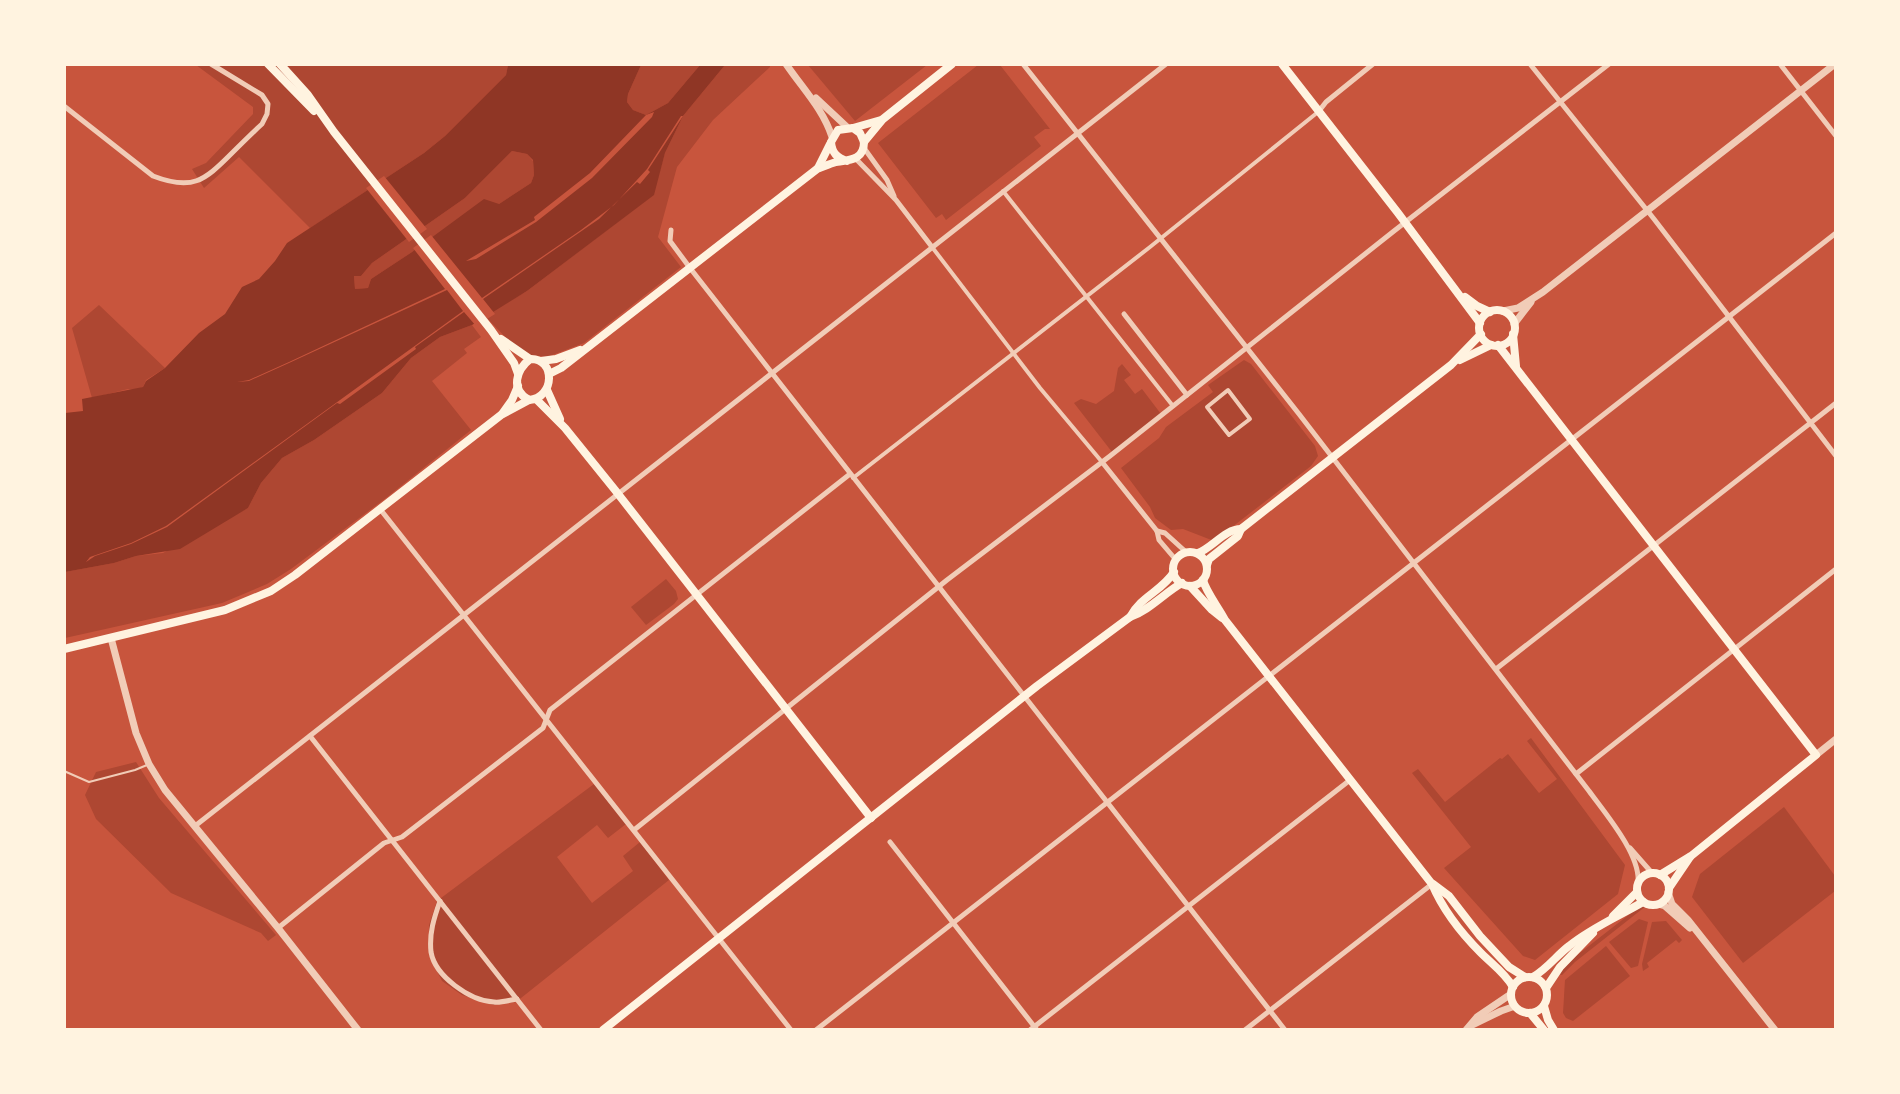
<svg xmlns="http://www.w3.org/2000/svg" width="1900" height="1094" font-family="'Sofia Sans Condensed',sans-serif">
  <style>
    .green { fill: #ae4732 }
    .water { fill: #8f3625; fill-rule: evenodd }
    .pier { fill: #c8553d }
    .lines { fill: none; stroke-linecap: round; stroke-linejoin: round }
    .service { stroke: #f1ccb7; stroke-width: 2 }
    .pedestrian { stroke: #f1ccb7; stroke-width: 4 }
    .minor { stroke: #f1ccb7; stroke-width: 5 }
    .tertiary { stroke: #f1ccb7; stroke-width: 7 }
    .secondary { stroke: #fff3e0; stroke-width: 8 }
    .primary { stroke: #fff3e0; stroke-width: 8 }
  </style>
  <rect width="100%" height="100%" fill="#c8553d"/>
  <g class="green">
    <polygon points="196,65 508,65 506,75 445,136 424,153 310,228 239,157 204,188 192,169 206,163 253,114 253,107"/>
    <polygon points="641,65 700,65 668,103 646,115 633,110 627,102 628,94"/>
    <polygon points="725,65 770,65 770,67 713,120 677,167 658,237 681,267 584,343 547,357 531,355 522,351 512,344 485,316 527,291 653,195 665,153 683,116"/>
    <polygon points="808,65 927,65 855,121"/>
    <polygon points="978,65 1000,65 1050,129 1045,129 1034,137 1041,146 946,220 942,214 936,218 878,143"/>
    <polygon points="512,151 527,154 533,161 534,175 531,183 499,204 412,252 371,279 368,288 355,289 354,275 361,276 372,263 465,198"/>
    <polygon points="99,305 165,368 146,380 143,387 135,390 128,389 92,398 72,328"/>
    <polygon points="472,325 481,337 464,349 467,353 432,381 471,430 386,498 291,569 267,584 222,603 65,638 65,572 114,563 136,556 163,553 248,508 261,483 282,458 314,440 382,393 411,358 440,337"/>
    <polygon points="1244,360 1251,364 1315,446 1318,456 1311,466 1214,541 1183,529 1171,530 1155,518 1150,507 1121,468 1159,438 1166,427 1213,392 1208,385"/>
    <polygon points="1122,364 1131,375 1124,380 1135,394 1142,389 1161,414 1112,452 1074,403 1081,399 1096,404 1114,391 1118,368"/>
    <polygon points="666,579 676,591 678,599 674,604 646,625 631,607"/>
    <polygon points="1531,738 1625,865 1618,894 1535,960 1523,956 1444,868 1471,847 1412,773 1418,769 1445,802 1500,758 1502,759 1508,754 1539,793 1557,779 1527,741"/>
    <polygon points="136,762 159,798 276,935 268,941 261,933 171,893 96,819 85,795 96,772"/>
    <polygon points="594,784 626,824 608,838 597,825 557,857 592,903 633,871 623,856 640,842 669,880 516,1002 493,1005 462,995 442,981 429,955 429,925 437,901"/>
    <polygon points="1784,807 1835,876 1835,891 1743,963 1692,897 1700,874"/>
    <polygon points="1640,906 1646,906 1575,962 1562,975 1558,974 1576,956"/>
    <polygon points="1639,919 1648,922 1638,966 1631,968 1609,942"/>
    <polygon points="1666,921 1682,940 1679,943 1676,940 1647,963 1649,967 1643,971 1642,964 1652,922"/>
    <polygon points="1606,946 1630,976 1573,1021 1566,1018 1563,1013 1565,980"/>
  </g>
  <path class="water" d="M508,65h133l-13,29 -1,8 6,8 13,5 22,-12 32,-38h25l-42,51 -18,37 -11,42 -127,96 -55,34 -32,12 -29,21 -29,35 -68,47 -32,18 -21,25 -13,25 -68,41 -44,7 -22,7 -49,9v-159l18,-2 -1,-12 61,-12 3,-6 19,-13 34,-35 26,-19 17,-27 17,-8 16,-18 12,-18 137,-90 21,-17 61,-61zM512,151l15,3 6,6 1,15 -3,8 -32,21 -15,-5 -72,53 -41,27 -3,9 -13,1 -1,-13h7l11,-13 93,-65z"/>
  <g class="pier">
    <polygon points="654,112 652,117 592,178 536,222 476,259 466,261 535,220 534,217 590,173 646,115"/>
    <polygon points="681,116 683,116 648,170 650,172 640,184 637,182 599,219 483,299 495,314 476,326 464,312 415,347 416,349 340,404 337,403 167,527 131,544 95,556 86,562 90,557 131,543 166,526 463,311 447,290 289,363 249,381 237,382 249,380 289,362 445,289 413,248 431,235 482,298 581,230 614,205 647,169"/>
    <polygon points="384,176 427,229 409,242 366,188"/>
  </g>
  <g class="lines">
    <polyline class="service" points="64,771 89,782 135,770 147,765"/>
    <g class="pedestrian">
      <polyline points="1003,191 1173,406"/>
      <polyline points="932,247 1040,388 1102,462"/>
      <polygon points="1228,390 1250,419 1229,435 1207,407"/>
      <polyline points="853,478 1150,247 1318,112"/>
    </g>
    <g class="minor">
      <path d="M1023,64l276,350 290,377c16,22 52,64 49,92"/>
      <polyline points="1530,64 1654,219 1836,456"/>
      <polyline points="1780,64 1836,136"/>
      <path d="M64,106l89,70c39,15 51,5 78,-22 10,-10 20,-20 31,-30l5,-10 1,-10 -6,-9 -51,-31"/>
      <polyline points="1319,111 1326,102 1373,64"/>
      <polyline points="864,148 887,180 894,196"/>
      <polyline points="856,159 896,200 932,247"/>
      <polyline points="671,230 670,241 690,268 1285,1030"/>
      <polyline points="1124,314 1187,395"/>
      <polyline points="1102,462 1157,531 1159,540 1176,560"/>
      <polyline points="380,509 791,1030"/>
      <polyline points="1157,531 1165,533 1186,552"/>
      <polyline points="1496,669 1836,403"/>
      <polyline points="310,736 541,1030"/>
      <polyline points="1576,774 1836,569"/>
      <polyline points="195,826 1166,64"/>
      <polyline points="634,830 947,580 1110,456 1394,231 1609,64"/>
      <polyline points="890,842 1037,1030"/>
      <polyline points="1630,848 1652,873"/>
      <path d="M440,901c-6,17 -11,32 -9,51 4,24 39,49 63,50 7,1 16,-2 23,-3"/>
      <polyline points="278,928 384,843 402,837 543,728 550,710 850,474"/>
      <polyline points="816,1030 1836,233"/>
      <polyline points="1030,1030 1350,780"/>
      <polyline points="1245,1030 1432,884"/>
    </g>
    <g class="tertiary">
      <path d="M786,64c17,25 37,45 46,73"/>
      <polyline points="816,98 847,127"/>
      <polyline points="1503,311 1518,308 1543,292 1835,64"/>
      <polyline points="1514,324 1531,302"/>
      <polyline points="111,638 136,733 149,764 165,790 278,928 358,1030"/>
      <polyline points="1816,755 1836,739"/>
      <polyline points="1668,892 1672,904 1688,920 1775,1030"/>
      <polyline points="1658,904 1665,906 1690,928"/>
      <polyline points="1472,1025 1501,1011 1515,1006"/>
      <polyline points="1466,1030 1477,1017 1511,994"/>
    </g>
    <g class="secondary">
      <polyline points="268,64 314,111"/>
      <polyline points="280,64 308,95 334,132 491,330 514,363 518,374"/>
      <polyline points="853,128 881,120"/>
      <polyline points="864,142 883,119 952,64"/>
      <polyline points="818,168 830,144"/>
      <polyline points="1513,334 1516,366"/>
      <polyline points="501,339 530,359"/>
      <polyline points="1498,345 1816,755 1691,856 1660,875"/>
      <path d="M530,359c26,-1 25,39 -1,41 -19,-10 -13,-30 1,-41z"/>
      <polyline points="541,361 556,359 580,350"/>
      <path d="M549,374l12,-6 256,-199c6,-2 12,-5 19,-7 14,-2 28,-2 28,-20l-4,-9 -7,-5 -15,2 -7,12c1,11 6,16 16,19"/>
      <polyline points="547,390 560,419"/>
      <polyline points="536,399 565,428 615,490 871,818"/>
      <polyline points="502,414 512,400 518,386"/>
      <polyline points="64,649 225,610 271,591 295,575 501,415 529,400"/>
      <circle cx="1653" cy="889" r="16"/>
      <polyline points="1669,888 1690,857"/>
      <polyline points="1613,916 1637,892"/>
      <path d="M1533,977c15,-9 23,-21 36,-31 22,-18 50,-30 74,-44"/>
      <polyline points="1546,988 1560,967 1593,933"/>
    </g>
    <g class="primary">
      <polyline points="1282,64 1398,213 1480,323"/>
      <polyline points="1465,297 1477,306 1490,312"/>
      <circle cx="1497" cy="328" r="18"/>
      <polyline points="1460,360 1491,345"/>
      <circle cx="1190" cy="569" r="17"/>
      <path d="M1198,553c14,-5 27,-24 43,-24l210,-164 30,-31"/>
      <polyline points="1207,565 1209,559 1238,536 1241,529"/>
      <path d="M1203,580c3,12 16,28 22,40l207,264c11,26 29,49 49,69 11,11 24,20 32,34"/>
      <polyline points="1190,586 1212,610 1222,618"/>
      <path d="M1130,617c11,-21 32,-26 44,-45"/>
      <polyline points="1433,884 1449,896 1480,936 1509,967 1525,977"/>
      <circle cx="1529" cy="995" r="18"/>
      <polyline points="1544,1006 1548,1020 1554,1030"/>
      <polyline points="1530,1013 1544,1030"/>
      <path d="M603,1030l434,-344 93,-69c20,-7 34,-24 52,-34"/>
    </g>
  </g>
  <rect width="1900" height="1094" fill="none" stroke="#fff3e0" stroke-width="132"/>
</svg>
